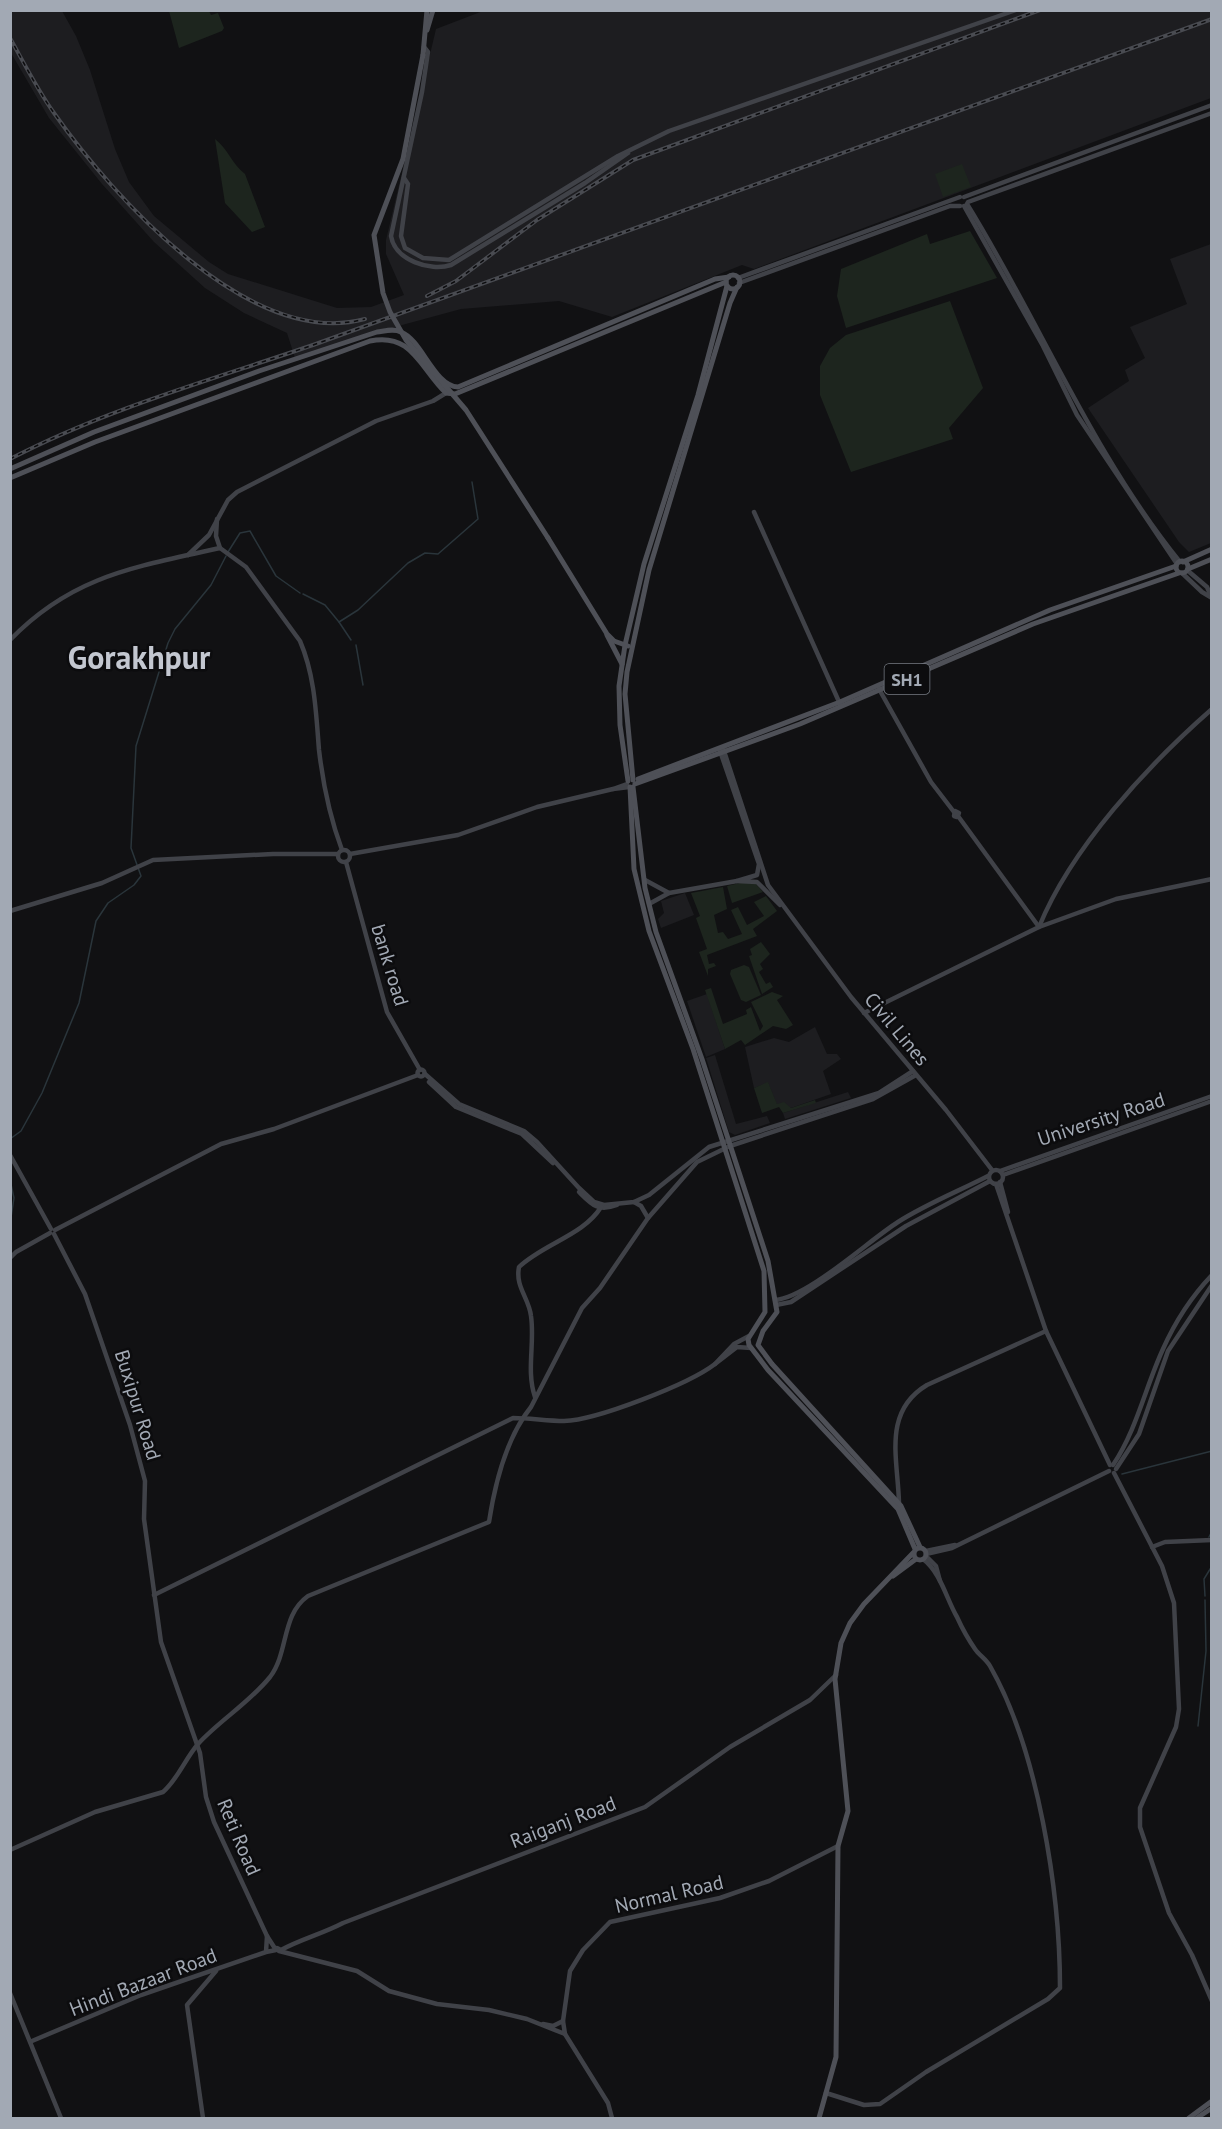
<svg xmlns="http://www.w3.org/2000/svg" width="1222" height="2129" font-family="'PT Sans',sans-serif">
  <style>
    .built { fill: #1d1d20 }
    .green { fill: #1d251e }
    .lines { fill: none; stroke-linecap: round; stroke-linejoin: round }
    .stream { stroke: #2a353b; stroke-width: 1.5 }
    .secondary { stroke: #404248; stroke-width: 4.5 }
    .primary { stroke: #4e5057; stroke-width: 5 }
    .rail-casing { stroke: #494b51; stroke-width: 4 }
    .rail { stroke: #0c0c0e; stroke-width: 1.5; stroke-dasharray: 4.5; stroke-linecap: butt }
    .primary-bridge { stroke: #4e5057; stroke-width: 5 }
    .labels { text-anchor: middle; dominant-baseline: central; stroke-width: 5; stroke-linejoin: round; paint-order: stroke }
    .shield { fill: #0c0c0e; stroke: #757a82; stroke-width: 1.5 }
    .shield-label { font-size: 18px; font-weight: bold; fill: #a2a9b4 }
    .street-label { font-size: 20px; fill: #a2a9b4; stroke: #0c0c0e }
    .town-label { font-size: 32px; font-weight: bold; fill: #c3c7d0; stroke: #0c0c0e }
  </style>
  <rect width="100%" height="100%" fill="#111113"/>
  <g class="built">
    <polygon points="10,11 62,11 76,36 90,70 115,149 129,182 154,216 209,262 228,274 337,308 371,307 404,295 386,254 386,240 436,29 483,11 1211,11 1211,98 754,269 742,265 612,317 559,301 461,309 358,337 296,361 287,333 244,313 205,288 154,242 102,184 49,118 11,53"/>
    <polygon points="1211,244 1211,543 1189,552 1179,542 1088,408 1129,381 1125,370 1145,358 1130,327 1187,304 1170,259"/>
    <polygon points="685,893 694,915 661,928 658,919 664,913 661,901"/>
    <polygon points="707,994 725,1049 706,1057 687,1001"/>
    <polygon points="815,1027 827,1054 837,1054 841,1059 823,1071 831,1094 791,1108 777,1105 768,1083 754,1088 745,1047 774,1038 789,1042"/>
    <polygon points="715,1055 736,1124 767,1116 770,1123 735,1135 729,1132 706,1058"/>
    <polygon points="848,1092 851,1098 785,1119 783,1113"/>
  </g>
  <g class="green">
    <polygon points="169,11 209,11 211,15 218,13 224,28 222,31 179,48"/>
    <path d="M215,139c13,10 17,25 30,35l20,53 -13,5 -27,-29z"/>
    <polygon points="962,164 971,187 943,197 935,174"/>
    <polygon points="970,231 997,278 846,328 837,296 841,269 927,234 930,244"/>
    <polygon points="950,301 983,388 949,428 953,439 851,472 820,395 820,366 830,348 846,335"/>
    <polygon points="744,882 756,884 763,892 732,903 727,886"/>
    <polygon points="723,887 727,909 714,915 718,933 723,932 728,939 742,934 731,910 738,907 747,925 764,916 754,902 766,896 777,911 753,929 757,936 707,955 709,964 714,963 716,966 708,969 708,976 699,952 707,949 696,918 700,916 691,893"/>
    <polygon points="761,942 770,954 760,964 763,969 759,972 766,984 770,982 773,987 762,994 749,956 752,955 750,949"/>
    <polygon points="744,965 749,967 761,995 746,1002 741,1000 730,974 731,970"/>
    <polygon points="711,988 723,1024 747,1014 746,1010 751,1007 760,1031 763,1026 751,1002 772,992 783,996 777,1000 793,1025 786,1029 773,1026 745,1045 741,1040 725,1049 705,990"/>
    <polygon points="768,1082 777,1104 784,1102 791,1108 815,1100 816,1103 783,1113 779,1107 762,1113 754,1088"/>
  </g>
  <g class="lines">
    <g class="stream">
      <polyline points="228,552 240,533 250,531 276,576 300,593"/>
      <polyline points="303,594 325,605 339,622 358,610 408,563 425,553 438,554 478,519 472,482"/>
      <polyline points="339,622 351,640"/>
      <polyline points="356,645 363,685"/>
      <polyline points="10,1139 21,1131 42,1093 79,1003 96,921 108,903 134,885 141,876 131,848 136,746 168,643 175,629 211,585 226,556"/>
      <polyline points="10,1180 14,1198 10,1224"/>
      <polyline points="1122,1474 1212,1451"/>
      <polyline points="1209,1537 1212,1531"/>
      <polyline points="1211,1550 1211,1566"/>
      <polyline points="1205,1596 1204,1579 1212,1566"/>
      <polyline points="1198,1726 1206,1651 1205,1600"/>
    </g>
    <g class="secondary">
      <path d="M424,47l4,5 -6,40 -31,144c4,24 39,36 60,29l134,-82 43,-30"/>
      <polyline points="404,178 408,184 401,236 405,248 423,258 449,260 618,156 669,131 1016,10"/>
      <polyline points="964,197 1212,105"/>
      <polyline points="968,202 1212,113"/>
      <path d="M967,204c73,118 125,249 213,358"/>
      <polyline points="964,206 1043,346 1077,415 1177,564"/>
      <polyline points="738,278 960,197"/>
      <polyline points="739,283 950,206 960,206"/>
      <polyline points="754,512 840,704"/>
      <path d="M217,519l-1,17 4,12 26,19 54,74c15,35 16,72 19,109 4,34 11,68 23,100"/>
      <polyline points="188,555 209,535 228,500 237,492 376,421 433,401 446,393"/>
      <polyline points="1187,570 1207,587 1211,596"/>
      <polyline points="1182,573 1202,592 1212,598"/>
      <path d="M10,640c63,-65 126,-73 210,-92"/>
      <polyline points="879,689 931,782 954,812"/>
      <polyline points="723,748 768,885 851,997 946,1110 992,1170"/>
      <polyline points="720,751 759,864 757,875 737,881 757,882 780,905"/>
      <polyline points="627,784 613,789 629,787"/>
      <polygon points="955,811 959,813 957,817 954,816"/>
      <polyline points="958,816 1039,927 1116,899 1212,879"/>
      <circle cx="344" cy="856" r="6"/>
      <polyline points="350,854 458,835 537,807 613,789"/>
      <polyline points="346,862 387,1012 420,1070"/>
      <polyline points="645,880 669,893"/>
      <polyline points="649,904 669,893 737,881"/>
      <polyline points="10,911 102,883 153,860 273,854 338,854"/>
      <path d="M864,1013l175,-86c32,-79 109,-162 173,-218"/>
      <circle cx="421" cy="1073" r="3.5"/>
      <polyline points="425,1074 459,1104 524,1131 537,1142 579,1188 594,1202 604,1205 634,1202 649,1195 709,1147 879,1093 913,1071"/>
      <polyline points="429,1082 456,1107 522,1134 553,1163"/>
      <polyline points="10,1155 51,1229"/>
      <circle cx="996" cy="1177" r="7"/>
      <polyline points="1000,1171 1212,1096"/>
      <polyline points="1003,1175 1212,1101"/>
      <polyline points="1000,1182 1008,1212"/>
      <polyline points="996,1184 1046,1331 1110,1465"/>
      <path d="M579,1192c13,13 19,20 38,13"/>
      <polyline points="634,1202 641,1206 648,1218"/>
      <polyline points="55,1230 221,1144 274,1129 418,1075"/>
      <polyline points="54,1234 85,1294 130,1425 145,1481 144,1519 161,1642 200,1753 206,1797 214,1822 267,1936"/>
      <polyline points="10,1258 16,1252 50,1233"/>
      <path d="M775,1300c32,-2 93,-59 123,-78 28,-18 61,-31 90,-46"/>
      <polyline points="776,1305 791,1302 906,1226 990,1181"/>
      <polyline points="749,1336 734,1344 715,1364 737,1347 751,1348"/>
      <path d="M535,1397c-9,-26 0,-54 -4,-81 -2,-18 -16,-29 -12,-49 24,-23 65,-32 82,-60"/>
      <path d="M1113,1465c24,-36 32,-77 50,-116 12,-27 29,-53 49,-74"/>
      <polyline points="1116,1469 1139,1434 1168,1351 1212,1285"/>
      <polyline points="1114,1473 1162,1566 1174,1603 1179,1709 1176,1727 1140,1808 1140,1827 1169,1913 1192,1955 1212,2001"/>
      <path d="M899,1503c-1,-44 -17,-91 28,-118l119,-54"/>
      <polyline points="1152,1547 1165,1542 1212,1540"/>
      <polyline points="926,1551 955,1545"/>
      <polyline points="926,1554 952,1548 1109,1471"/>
      <polyline points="926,1556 936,1566 940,1581"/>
      <path d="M154,1595l359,-177c17,0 34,3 51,3 33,-1 125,-37 151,-57"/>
      <path d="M10,1850l85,-38 68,-20c15,-13 22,-33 35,-48 22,-24 51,-41 72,-67 19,-25 11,-62 38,-81l181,-74c6,-39 17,-84 42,-115l51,-99 18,-20 48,-70 49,-56 33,-16 143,-47 43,-24"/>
      <path d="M277,1948l4,2c20,-11 41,-16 62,-27l302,-116 85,-60 80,-47 26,-25"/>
      <polyline points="279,1951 357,1971 389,1991 437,2004 489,2010 527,2019 565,2034 563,2021 553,2026 543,2024"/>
      <polyline points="10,1993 61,2118"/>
      <polyline points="563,2021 570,1971 583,1950 610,1922 720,1898 769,1881 838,1846"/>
      <polyline points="565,2034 608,2103 612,2118"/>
      <polyline points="32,2041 141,1995 266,1952 276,1950 267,1936 266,1952"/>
      <path d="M826,2093l38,12 16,-1 46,-32 122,-73 12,-11c0,-96 -22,-238 -70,-322 -4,-7 -11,-11 -15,-17 -7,-10 -13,-21 -18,-32 -11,-19 -16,-44 -34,-58"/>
      <polyline points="203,2118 187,2005 216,1971"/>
    </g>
    <g class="primary">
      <polyline points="427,30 433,10"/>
      <polyline points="423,55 427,10"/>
      <circle cx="733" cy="282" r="7"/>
      <path d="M10,469l84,-37 165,-61 118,-39c8,-1 17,-4 24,0 21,8 33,54 57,55l257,-108 14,-2"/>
      <path d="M10,478l85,-36 275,-101c42,-9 50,27 76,52l9,1 271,-112"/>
      <polyline points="548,538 607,634 614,641 628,646"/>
      <circle cx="1182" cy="567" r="6"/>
      <polyline points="1183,562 1212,549"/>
      <polyline points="1188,569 1212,559"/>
      <polyline points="607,635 622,664"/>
      <polyline points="638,779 840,702 1050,610 1176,566"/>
      <polyline points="633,780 625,694 627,672 649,570 730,303 737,287"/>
      <polyline points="628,781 620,725 619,686 625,645 644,564 698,395 727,286"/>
      <polyline points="635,784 800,724 1033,624 1179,573"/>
      <polyline points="630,787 634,869 649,931 693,1049 764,1271 765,1312 748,1339 749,1345 768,1370 898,1509 915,1549"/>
      <polyline points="633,787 645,888 656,932 702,1059 768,1261 777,1312 763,1331 758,1345 772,1364 901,1506 920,1547"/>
      <circle cx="920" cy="1554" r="6"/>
      <polyline points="893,1576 916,1559"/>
      <polyline points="819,2118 836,2057 838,1846 848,1811 835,1679 841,1643 850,1623 864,1604 913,1553"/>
      <polyline points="1189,2118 1212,2101"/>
      <polyline points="1197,2118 1212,2108"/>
    </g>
    <g class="rail-casing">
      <g id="rail">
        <path d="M10,38c14,25 27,51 44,75 59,84 196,237 311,206"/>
        <polyline points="427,296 456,281 537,220 633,160 1040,10"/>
        <path d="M10,459c96,-50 201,-79 303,-114l899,-326"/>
      </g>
    </g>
    <use href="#rail" class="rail"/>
    <polyline class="primary-bridge" points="423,55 403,159 374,235 383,293 390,312 406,340 466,410 548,538"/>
  </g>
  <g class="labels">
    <rect class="shield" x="884.5" y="664" width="45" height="30" rx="4.5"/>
    <g class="shield-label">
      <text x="907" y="679">SH1</text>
    </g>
    <g class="street-label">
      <text transform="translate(390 965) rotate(73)">bank road</text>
      <text transform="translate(897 1029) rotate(50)">Civil Lines</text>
      <text transform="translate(1101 1119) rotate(-18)">University Road</text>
      <text transform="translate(138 1405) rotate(73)">Buxipur Road</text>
      <text transform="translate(563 1822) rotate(-21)">Raiganj Road</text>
      <text transform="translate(239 1837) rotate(67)">Reti Road</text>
      <text transform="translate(669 1894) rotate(-13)">Normal Road</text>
      <text transform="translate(143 1982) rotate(-21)">Hindi Bazaar Road</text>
    </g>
    <g class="town-label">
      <text x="139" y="657">Gorakhpur</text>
    </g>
  </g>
  <rect width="1222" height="2129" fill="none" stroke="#a2a9b4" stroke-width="24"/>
</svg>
